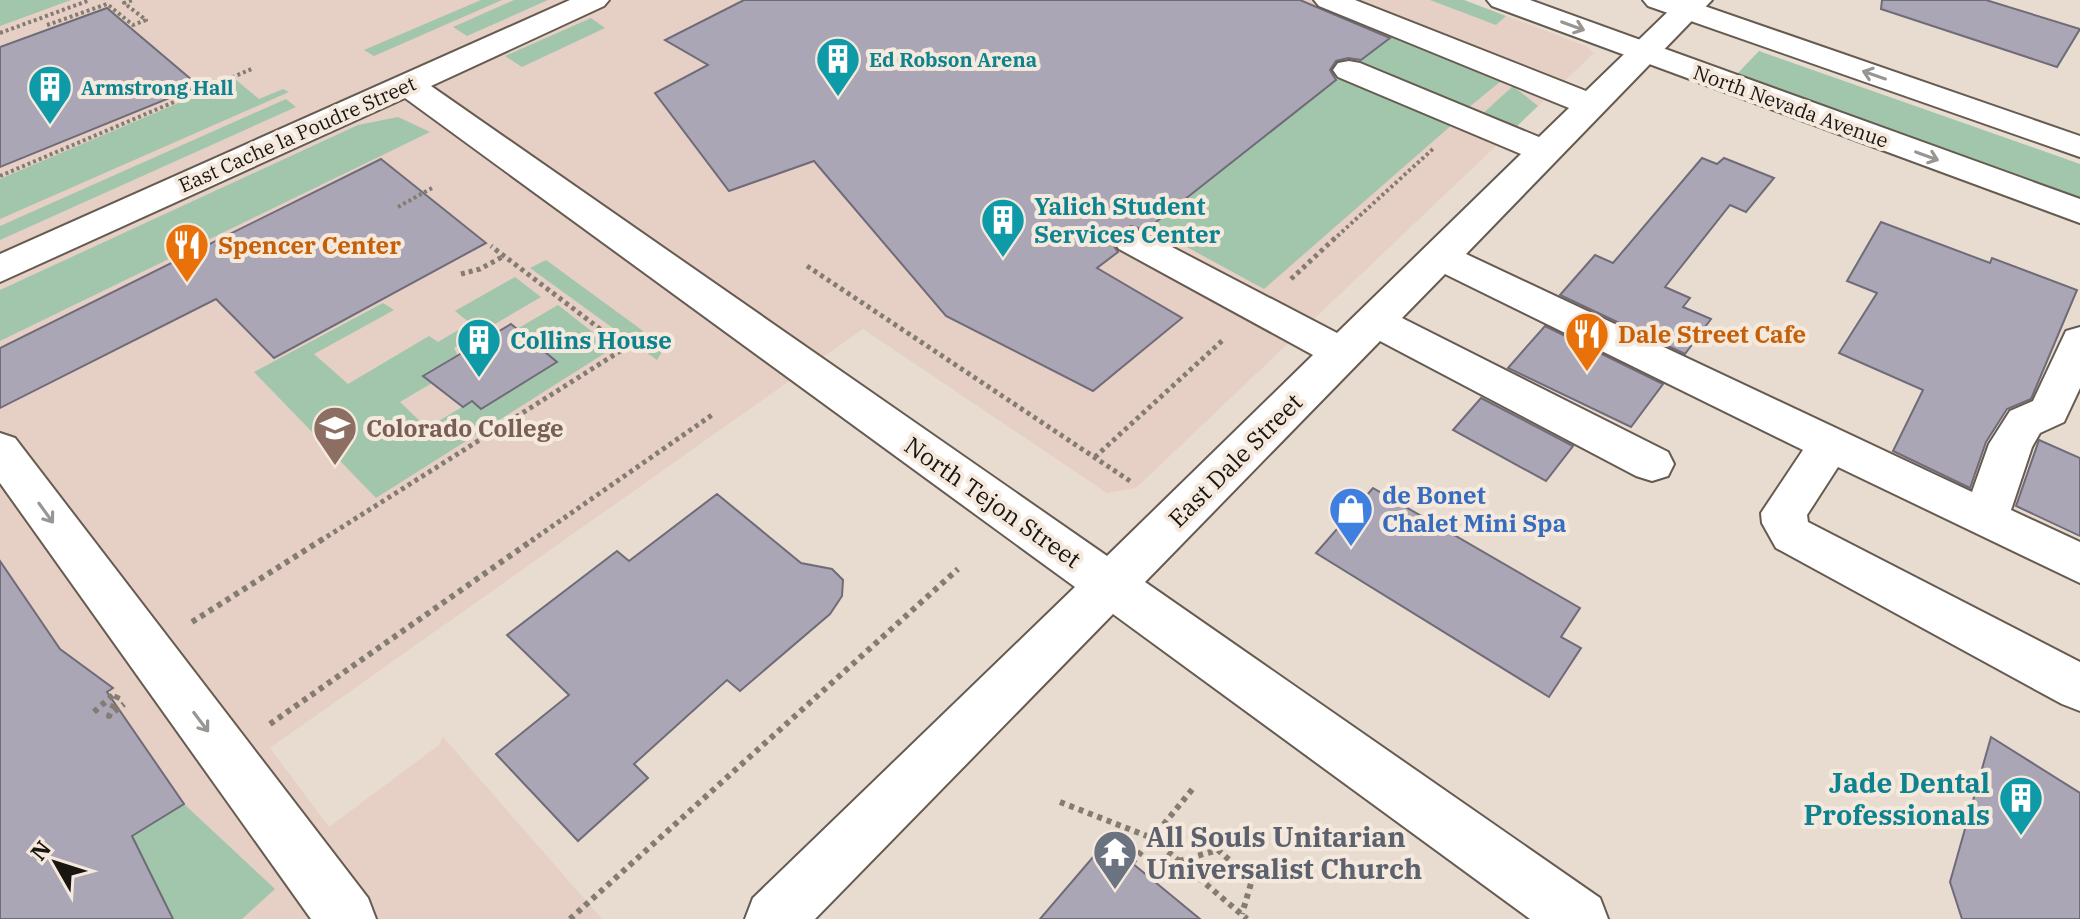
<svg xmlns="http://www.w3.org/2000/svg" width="2080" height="919" font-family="'IBM Plex Serif',serif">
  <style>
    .education { fill: #e6cfc4 }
    .green { fill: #a1c6ac }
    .building { fill: #aba6b5; stroke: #6f6b78; stroke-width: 2 }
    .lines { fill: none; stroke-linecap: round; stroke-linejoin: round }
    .minor-casing { stroke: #665b51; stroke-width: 4 }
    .major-casing { stroke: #665b51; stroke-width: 4 }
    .path-far2 { stroke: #847c73; stroke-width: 4; stroke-dasharray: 3 3; stroke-linecap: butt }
    .path-far1 { stroke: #847c73; stroke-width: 5; stroke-dasharray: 4 4; stroke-linecap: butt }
    .path { stroke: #847c73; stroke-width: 6; stroke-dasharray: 5 5; stroke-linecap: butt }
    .minor { fill: #fff; fill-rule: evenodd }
    .major { fill: #fff; fill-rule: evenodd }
    .oneway { stroke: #989693 }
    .labels { text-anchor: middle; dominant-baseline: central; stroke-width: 8; stroke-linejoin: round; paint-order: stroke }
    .far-culture-label { font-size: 20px; font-weight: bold; fill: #0d838f; stroke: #f5e9dd; text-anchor: start }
    .far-street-label { font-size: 20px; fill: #191510; stroke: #f5e9dd }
    .culture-label { font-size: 24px; font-weight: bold; fill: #0d838f; stroke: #f5e9dd; text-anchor: start }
    .food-label { font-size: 24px; font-weight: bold; fill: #c56008; stroke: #f5e9dd; text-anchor: start }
    .education-label { font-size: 24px; font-weight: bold; fill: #785e54; stroke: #f5e9dd; text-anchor: start }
    .street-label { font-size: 24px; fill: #191510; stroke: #f5e9dd }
    .shop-label { font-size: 24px; font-weight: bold; fill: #366cbe; stroke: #f5e9dd; text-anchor: start }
    .near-culture-label { font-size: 28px; font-weight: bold; fill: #0d838f; stroke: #f5e9dd; text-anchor: end }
    .near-worship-label { font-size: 28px; font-weight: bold; fill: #5b616d; stroke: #f5e9dd; text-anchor: start }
  </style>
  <rect width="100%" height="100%" fill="#e8dcd0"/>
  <polygon class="education" points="0,0 1464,0 1586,46 1594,53 1136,488 1107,493 863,329 270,748 329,827 439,745 443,737 602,919 0,919"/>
  <g class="green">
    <polygon points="0,0 71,0 0,26"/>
    <polygon points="481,0 502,0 374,56 364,50"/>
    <polygon points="514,0 548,0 467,36 453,27"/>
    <polygon points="1430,0 1464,0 1506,16 1496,25"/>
    <polygon points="591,18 605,28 522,67 505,56"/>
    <polygon points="1392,37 1501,81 1468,108 1359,62"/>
    <polygon points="1759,51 2080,164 2080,198 1737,74"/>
    <polygon points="1343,74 1454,123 1264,289 1150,227"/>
    <polygon points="235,79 259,99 283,89 289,92 0,219 0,179"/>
    <polygon points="1513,86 1538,106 1516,127 1479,117"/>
    <polygon points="286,99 296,107 0,240 0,226"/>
    <polygon points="398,117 430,132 0,341 0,290 358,125"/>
    <polygon points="546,260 665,347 657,360 530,268"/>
    <polygon points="515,277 541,297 454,348 458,356 424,376 432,383 400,402 427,428 472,401 481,409 557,362 517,329 558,305 613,348 376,498 254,372 383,303 394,310 314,354 348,384 429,336 438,342 470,323 455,311"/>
    <polygon points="184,804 275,889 242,919 173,919 132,836"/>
  </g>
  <g class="building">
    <polygon points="744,0 1300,0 1390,38 1361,60 1348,58 1336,61 1330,70 1336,80 1146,230 1131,226 1117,231 1110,241 1118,252 1097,268 1182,318 1093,391 946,316 814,161 729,191 655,93 708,65 665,40"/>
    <polygon points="1882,0 1986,0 2080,29 2057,67 1881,9"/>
    <polygon points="107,8 199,86 0,167 0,47"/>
    <polygon points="1702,158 1717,164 1724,158 1774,178 1746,212 1730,205 1665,287 1690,298 1683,307 1711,319 1685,354 1560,295 1595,255 1613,263"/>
    <polygon points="381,159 486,243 274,358 216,299 0,408 0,348"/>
    <polygon points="1881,222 1990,263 1992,258 2077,290 2031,399 2007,409 1986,442 1970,488 1893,451 1923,390 1839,353 1877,293 1847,281"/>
    <polygon points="511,324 557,362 481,409 472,401 463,407 423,376"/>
    <polygon points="1545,326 1663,384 1631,427 1508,368"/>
    <polygon points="1481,398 1573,446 1546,481 1453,430"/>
    <polygon points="2039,440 2080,458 2080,536 2016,506"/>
    <polygon points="1373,488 1580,608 1561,637 1581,648 1549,697 1316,553"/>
    <polygon points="717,494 801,563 832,569 843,580 842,596 830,614 740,691 727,680 634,764 648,778 578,841 496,754 569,695 507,635 617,551 629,561"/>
    <polygon points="0,561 60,649 113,688 107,692 184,804 132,836 173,919 0,919"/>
    <polygon points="1991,737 2080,793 2080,919 1962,919 1950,882"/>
    <polygon points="1106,842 1132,863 1200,919 1040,919"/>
  </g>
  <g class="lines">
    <g class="minor-casing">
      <g id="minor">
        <polygon points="570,0 609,0 604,6 431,86 1107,556 1313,355 1119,249 1113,241 1119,233 1132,229 1145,233 1337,333 1521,154 1338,77 1333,70 1338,63 1349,61 1360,63 1539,137 1569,108 1319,6 1314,0 1355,0 1586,91 1680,0 1712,0 1466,254 1972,492 1989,444 2010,411 2033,401 2066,331 2080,327 2080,388 2064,422 2040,433 2032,447 2011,510 2080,542 2080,583 1838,467 1807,515 1808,522 2080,662 2080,711 2062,704 1776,548 1762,523 1761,513 1803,450 1445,274 1402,318 1668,452 1674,464 1668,476 1652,481 1636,476 1380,341 1145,582 1600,898 1608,919 1530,919 1113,614 815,919 745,919 753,898 1075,587 405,98 0,282 0,254"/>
        <polygon points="0,433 15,438 368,898 376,919 311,919 0,483"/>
      </g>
    </g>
    <g class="major-casing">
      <g id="major">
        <polygon points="1487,0 1530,0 2080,199 2080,223 1492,6"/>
        <polygon points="1643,0 1687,0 2080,136 2080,157 1648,6"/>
      </g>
    </g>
    <g class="path-far2">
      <polyline points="47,25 107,4 133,25 146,20 124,3 133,0"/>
      <polyline points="0,33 90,0"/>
      <polyline points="0,176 254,68"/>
      <polyline points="398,207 432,188"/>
      <polyline points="1333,240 1434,148"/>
    </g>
    <g class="path-far1">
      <polyline points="807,266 1133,483"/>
      <polyline points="461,274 480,269 504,256"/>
      <polyline points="1291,279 1335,238"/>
      <polyline points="1095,457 1224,339"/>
      <polyline points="320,541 625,348 491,246"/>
      <polyline points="531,541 712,415"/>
    </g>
    <g class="path">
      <polyline points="192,622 323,539"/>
      <polyline points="118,695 109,716 124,704"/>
      <polyline points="94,712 115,693"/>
      <polyline points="270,724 534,539"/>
      <polyline points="1060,802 1152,838 1247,919"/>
      <polyline points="1179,861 1218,850 1252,880 1242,914"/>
      <polyline points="1132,863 1195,786"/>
      <polyline points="570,919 958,569"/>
    </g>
    <use href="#minor" class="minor"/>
    <use href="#major" class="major"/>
  </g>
  <defs><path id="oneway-shaft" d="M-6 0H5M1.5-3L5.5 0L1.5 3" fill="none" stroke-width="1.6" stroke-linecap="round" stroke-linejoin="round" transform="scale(2)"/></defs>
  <g class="oneway">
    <use href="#oneway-shaft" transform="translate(1573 26) rotate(20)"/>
    <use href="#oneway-shaft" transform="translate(1874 75) rotate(-161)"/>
    <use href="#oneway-shaft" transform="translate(1927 156) rotate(20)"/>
    <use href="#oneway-shaft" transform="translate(46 513) rotate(54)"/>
    <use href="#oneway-shaft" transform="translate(201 722) rotate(53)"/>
  </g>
  <defs>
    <g id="building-pin" transform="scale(2.3)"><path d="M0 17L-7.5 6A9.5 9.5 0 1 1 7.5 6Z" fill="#0f9aa8" stroke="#f5e9dd"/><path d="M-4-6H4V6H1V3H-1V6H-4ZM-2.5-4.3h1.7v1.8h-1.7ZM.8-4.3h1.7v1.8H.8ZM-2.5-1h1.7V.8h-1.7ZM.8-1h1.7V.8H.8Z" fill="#fff"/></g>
    <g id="restaurant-pin" transform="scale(2.3)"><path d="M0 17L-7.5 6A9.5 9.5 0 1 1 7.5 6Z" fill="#e8710a" stroke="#f5e9dd"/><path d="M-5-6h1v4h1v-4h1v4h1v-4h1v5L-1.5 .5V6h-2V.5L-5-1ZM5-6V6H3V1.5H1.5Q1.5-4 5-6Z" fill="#fff"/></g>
    <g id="university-pin" transform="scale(2.3)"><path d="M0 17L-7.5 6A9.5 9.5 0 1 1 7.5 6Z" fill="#8d6e63" stroke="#f5e9dd"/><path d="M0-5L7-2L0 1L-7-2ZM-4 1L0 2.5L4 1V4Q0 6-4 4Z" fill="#fff"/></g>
    <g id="shop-pin" transform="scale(2.3)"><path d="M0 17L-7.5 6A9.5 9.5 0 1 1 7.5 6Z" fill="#3f7fe0" stroke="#f5e9dd"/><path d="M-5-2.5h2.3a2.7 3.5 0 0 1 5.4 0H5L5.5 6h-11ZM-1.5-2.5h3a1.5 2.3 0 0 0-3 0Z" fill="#fff"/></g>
    <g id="temple-pin" transform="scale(2.3)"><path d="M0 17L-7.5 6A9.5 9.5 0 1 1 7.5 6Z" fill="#6b7280" stroke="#f5e9dd"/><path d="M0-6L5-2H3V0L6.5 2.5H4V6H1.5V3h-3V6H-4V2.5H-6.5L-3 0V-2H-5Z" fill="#fff"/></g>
  </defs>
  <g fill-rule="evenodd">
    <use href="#building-pin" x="838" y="59"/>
    <use href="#building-pin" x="50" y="87"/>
    <use href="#building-pin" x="1003" y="220"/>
    <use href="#restaurant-pin" x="187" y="245"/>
    <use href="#restaurant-pin" x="1587" y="334"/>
    <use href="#building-pin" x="479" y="340"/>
    <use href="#university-pin" x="335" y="428"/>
    <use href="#shop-pin" x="1351" y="509"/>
    <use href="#building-pin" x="2021" y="798"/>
    <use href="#temple-pin" x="1115" y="852"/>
  </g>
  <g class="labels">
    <g class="far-culture-label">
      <text x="869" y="59">Ed Robson Arena</text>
      <text x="81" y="87">Armstrong Hall</text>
    </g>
    <g class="far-street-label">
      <text transform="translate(1791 106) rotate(20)">North Nevada Avenue</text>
      <text transform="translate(297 134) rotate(-24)">East Cache la Poudre Street</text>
    </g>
    <g class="culture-label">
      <text x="1034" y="206">Yalich Student<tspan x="1034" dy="28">Services Center</tspan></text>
      <text x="510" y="340">Collins House</text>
    </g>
    <g class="food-label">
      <text x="218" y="245">Spencer Center</text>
      <text x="1618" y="334">Dale Street Cafe</text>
    </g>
    <g class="education-label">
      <text x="366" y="428">Colorado College</text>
    </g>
    <g class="street-label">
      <text transform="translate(1235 460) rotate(-45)">East Dale Street</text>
      <text transform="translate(993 502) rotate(35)">North Tejon Street</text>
    </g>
    <g class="shop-label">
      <text x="1382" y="495">de Bonet<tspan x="1382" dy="28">Chalet Mini Spa</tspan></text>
    </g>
    <g class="near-culture-label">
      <text x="1990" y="782">Jade Dental<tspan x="1990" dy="32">Professionals</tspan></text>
    </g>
    <g class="near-worship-label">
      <text x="1146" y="836">All Souls Unitarian<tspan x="1146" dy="32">Universalist Church</tspan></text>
    </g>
  </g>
  <g transform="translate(56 863) rotate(309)" stroke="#f5e9dd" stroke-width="6" paint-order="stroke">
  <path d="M0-6L14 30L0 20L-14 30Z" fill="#191510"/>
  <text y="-12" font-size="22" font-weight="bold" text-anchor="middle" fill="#191510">N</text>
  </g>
</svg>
